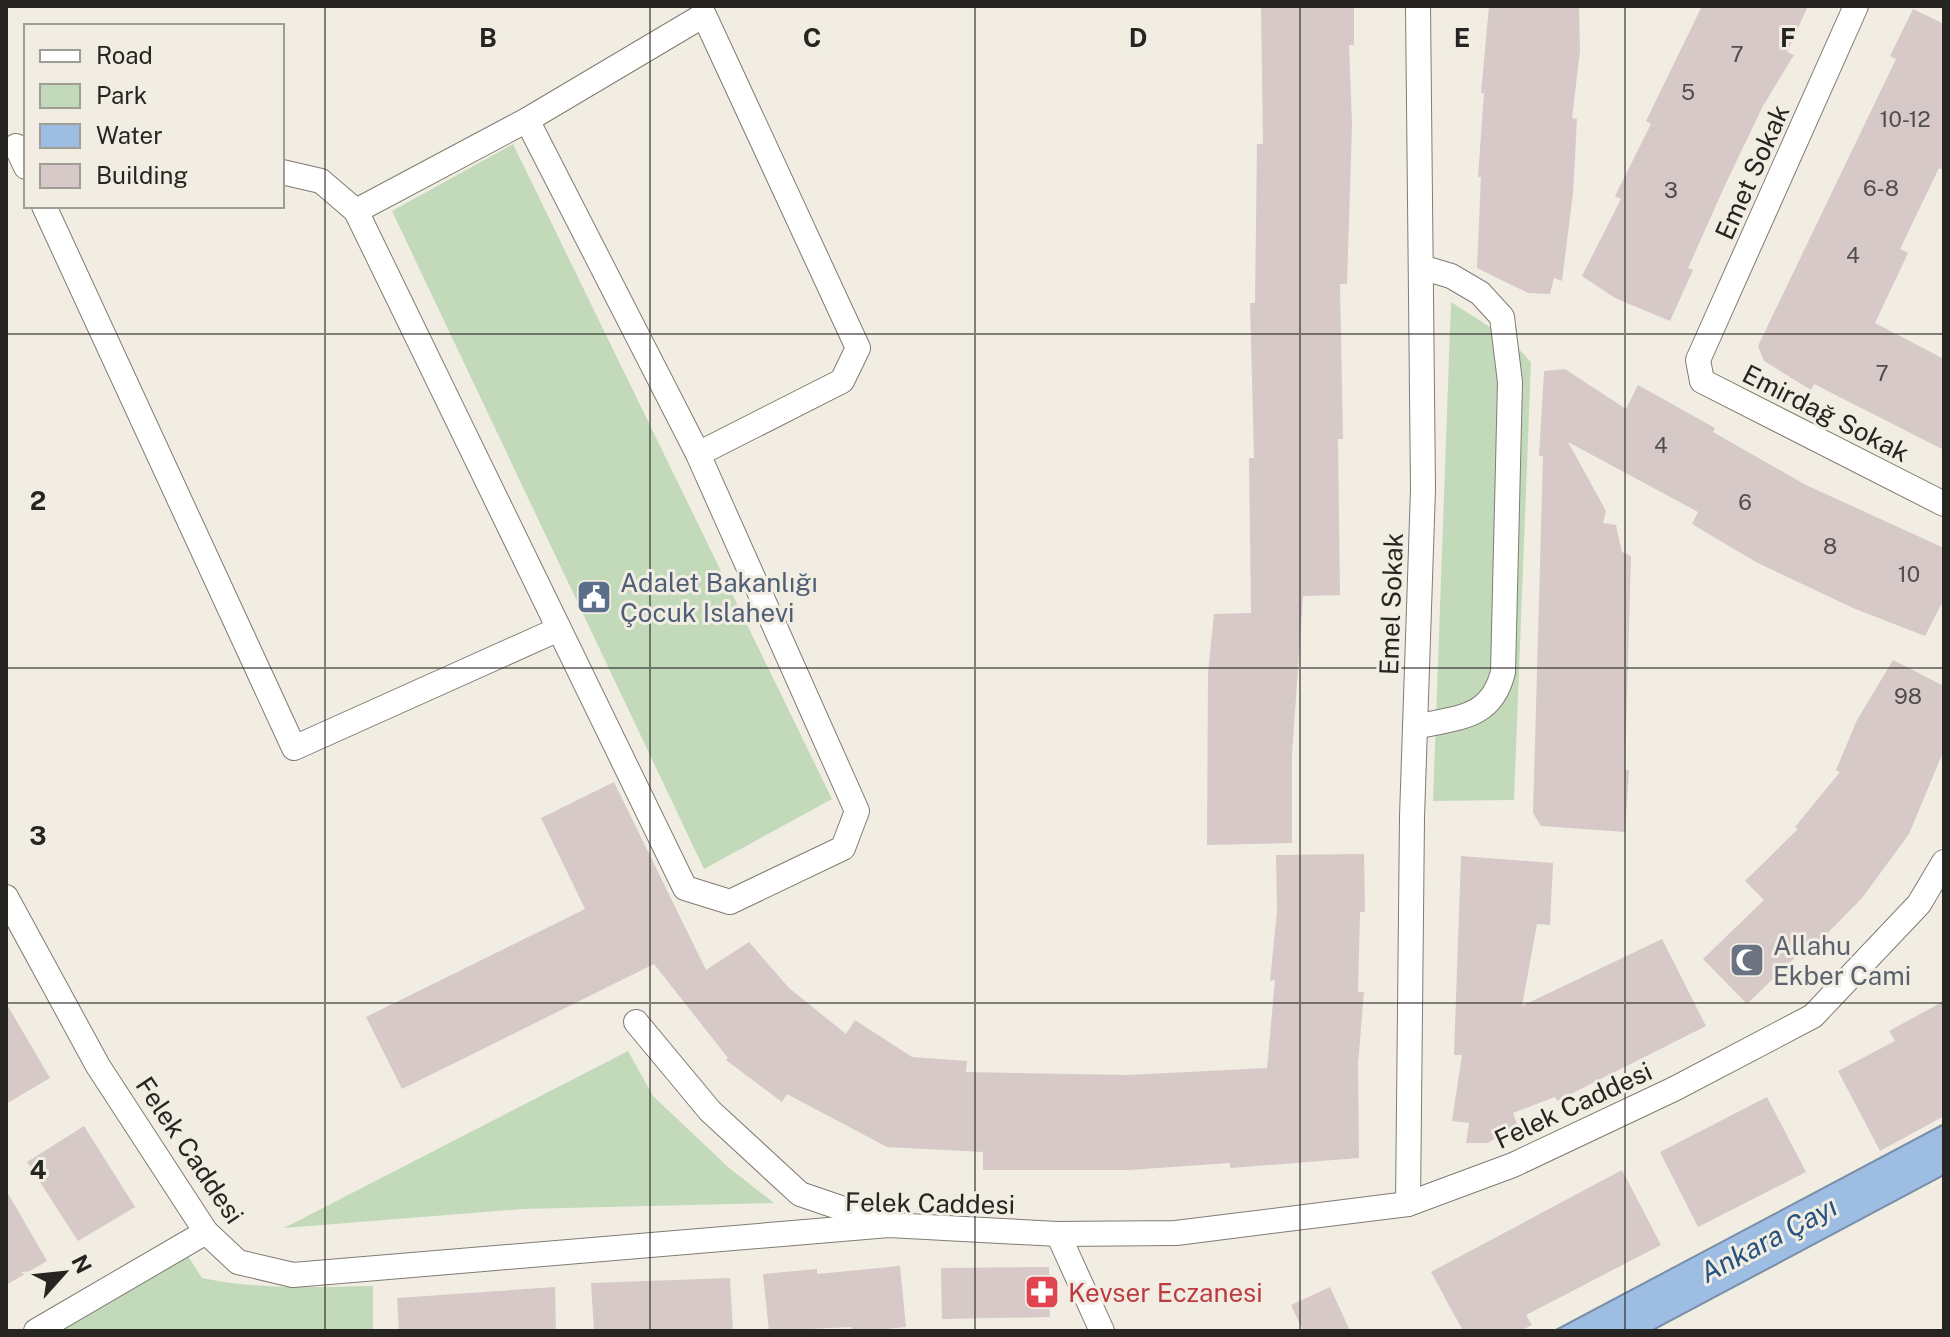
<svg xmlns="http://www.w3.org/2000/svg" width="1950" height="1337" font-family="'Public Sans',sans-serif">
  <style>
    .green { fill: #c2daba }
    .water { fill: #9dbde2; stroke: #798fa8; stroke-width: 2 }
    .building { fill: #d6c9c8 }
    .lines { fill: none; stroke-linecap: round; stroke-linejoin: round }
    .minor-casing { stroke: #807c73; stroke-width: 26 }
    .minor { stroke: #fff; stroke-width: 24 }
    .grid { fill: none; stroke: #262521; stroke-width: 2; stroke-opacity: 0.55 }
    .labels { text-anchor: middle; dominant-baseline: central; stroke-width: 6; stroke-linejoin: round; paint-order: stroke }
    .number-label { font-size: 22px; fill: #524e4b }
    .street-label { font-size: 26px; fill: #262521; stroke: #f1ede2 }
    .service-label { font-size: 26px; fill: #4e5e75; stroke: #f1ede2; text-anchor: start }
    .worship-label { font-size: 26px; fill: #5b616d; stroke: #f1ede2; text-anchor: start }
    .health-label { font-size: 26px; fill: #be3a42; stroke: #f1ede2; text-anchor: start }
    .water-label { font-size: 28px; font-style: italic; fill: #255281; stroke: #f1ede2 }
    .grid-label { font-size: 26px; text-anchor: middle; font-weight: bold; fill: #262521; stroke: #f1ede2; stroke-width: 6; stroke-linejoin: round; paint-order: stroke }
  </style>
  <rect width="100%" height="100%" fill="#f1ede2"/>
  <g class="green">
    <polygon points="513,144 832,799 704,869 392,211"/>
    <polygon points="1451,302 1510,340 1531,362 1514,800 1433,801"/>
    <polygon points="628,1051 653,1096 728,1167 774,1203 523,1209 284,1228"/>
    <path d="M188,1256l14,22c56,12 114,9 171,8v45h-316z"/>
  </g>
  <polygon class="water" points="1944,1124 1944,1175 1651,1331 1554,1331"/>
  <g class="building">
    <polygon points="1261,6 1354,6 1354,45 1349,45 1352,124 1347,284 1340,284 1343,439 1338,439 1340,595 1303,596 1292,755 1292,843 1207,845 1208,673 1214,614 1251,613 1249,458 1254,458 1250,303 1255,303 1257,144 1263,144"/>
    <polygon points="1489,6 1579,6 1580,51 1572,118 1577,119 1573,193 1562,281 1554,278 1550,294 1528,293 1477,268 1481,177 1478,177 1484,93 1481,93"/>
    <polygon points="1702,6 1808,6 1787,52 1794,55 1763,106 1726,183 1688,268 1693,270 1670,321 1615,298 1582,276 1621,199 1615,196 1651,124 1646,121"/>
    <polygon points="1913,9 1944,24 1944,170 1939,168 1900,249 1908,253 1875,323 1944,359 1944,450 1814,384 1811,390 1764,361 1758,346 1896,59 1890,56"/>
    <polygon points="1565,369 1626,409 1638,385 1715,428 1713,432 1806,485 1944,548 1944,599 1925,636 1853,608 1756,562 1692,524 1698,512 1568,442 1606,511 1603,523 1616,525 1622,552 1631,556 1625,770 1629,770 1625,832 1541,826 1533,813 1543,456 1539,456 1544,371"/>
    <polygon points="1893,660 1944,686 1944,750 1909,834 1862,898 1812,949 1808,945 1747,1004 1703,959 1764,900 1745,881 1798,829 1795,827 1840,772 1836,770 1857,720"/>
    <polygon points="614,782 706,970 749,942 789,988 846,1034 855,1020 912,1057 967,1061 966,1072 1128,1075 1267,1068 1275,980 1270,981 1277,911 1276,855 1364,854 1365,912 1360,912 1358,992 1364,992 1358,1064 1359,1158 1230,1168 1230,1163 1129,1170 983,1170 983,1152 887,1147 787,1094 782,1102 726,1060 728,1058 654,964 402,1089 366,1017 585,909 541,818"/>
    <polygon points="1461,856 1553,863 1550,925 1537,924 1522,1006 1662,939 1706,1026 1557,1101 1555,1097 1513,1113 1517,1124 1488,1143 1466,1143 1469,1123 1452,1121 1462,1055 1454,1055"/>
    <polygon points="1944,1001 1944,1116 1880,1151 1838,1071 1895,1041 1889,1031"/>
    <polygon points="6,1003 50,1078 6,1104"/>
    <polygon points="1767,1097 1806,1172 1698,1227 1660,1152"/>
    <polygon points="84,1126 135,1207 78,1241 27,1162"/>
    <polygon points="1622,1170 1661,1245 1526,1315 1532,1325 1520,1331 1463,1331 1431,1272"/>
    <polygon points="6,1190 47,1261 6,1285"/>
    <polygon points="900,1266 906,1327 866,1331 852,1331 851,1327 769,1331 763,1274 817,1269 817,1274"/>
    <polygon points="1049,1267 1050,1317 942,1319 941,1268"/>
    <polygon points="730,1278 733,1331 594,1331 591,1283"/>
    <polygon points="555,1287 556,1331 399,1331 397,1298"/>
    <polygon points="1330,1287 1350,1331 1303,1331 1291,1305"/>
  </g>
  <g class="lines">
    <g class="minor-casing">
      <g id="minor">
        <polyline points="1856,6 1698,360 1702,381 1944,504"/>
        <polyline points="16,146 26,167"/>
        <polyline points="282,172 321,181 356,211 685,888 730,902 843,848 857,811 698,454 527,120"/>
        <polyline points="44,206 294,748 559,629"/>
        <polyline points="356,211 527,120 704,15 858,348 842,381 698,454"/>
        <path d="M1415,727c42,-10 76,-7 88,-55l7,-290 -8,-65 -22,-24 -29,-17 -30,-9"/>
        <polyline points="6,897 98,1066 206,1232 238,1262 293,1275 889,1225 1058,1234 1176,1233 1408,1204 1513,1165 1674,1089 1813,1016 1919,904 1944,862"/>
        <polyline points="636,1022 710,1111 800,1194 879,1221"/>
        <polyline points="1408,1204 1412,817 1423,489 1418,6"/>
        <polyline points="1058,1234 1102,1331"/>
        <polyline points="36,1331 206,1232"/>
      </g>
    </g>
    <use href="#minor" class="minor"/>
  </g>
  <path class="grid" d="M325,6v1325M650,6v1325M975,6v1325M1300,6v1325M1625,6v1325M6,334h1938M6,668h1938M6,1003h1938"/>
  <defs>
    <g id="civic-square" transform="scale(1.8)"><rect x="-9" y="-9" width="18" height="18" rx="4" fill="#5c6f8a" stroke="#f1ede2"/><path d="M-.6-6.5H3V-4.5H.6V-3L4-1V1h2V6H-6V1h2V-1L-.6-3ZM-1.2 2.5V6h2.4V2.5Z" fill="#fff"/></g>
    <g id="mosque-square" transform="scale(1.8)"><rect x="-9" y="-9" width="18" height="18" rx="4" fill="#6b7280" stroke="#f1ede2"/><path d="M3.5-4.9A6 6 0 1 0 3.5 4.9A5 5 0 1 1 3.5-4.9Z" fill="#fff"/></g>
    <g id="pharmacy-square" transform="scale(1.8)"><rect x="-9" y="-9" width="18" height="18" rx="4" fill="#e0444e" stroke="#f1ede2"/><path d="M-2-6h4v4h4v4h-4v4h-4v-4h-4v-4h4Z" fill="#fff"/></g>
  </defs>
  <g fill-rule="evenodd">
    <use href="#civic-square" x="594" y="597"/>
    <use href="#mosque-square" x="1747" y="960"/>
    <use href="#pharmacy-square" x="1042" y="1292"/>
  </g>
  <g class="labels">
    <g class="number-label">
      <text x="1737" y="54">7</text>
      <text x="1688" y="92">5</text>
      <text x="1905" y="119">10-12</text>
      <text x="1881" y="188">6-8</text>
      <text x="1671" y="190">3</text>
      <text x="1853" y="255">4</text>
      <text x="1882" y="373">7</text>
      <text x="1661" y="445">4</text>
      <text x="1745" y="502">6</text>
      <text x="1830" y="546">8</text>
      <text x="1909" y="574">10</text>
      <text x="1908" y="696">98</text>
    </g>
    <g class="street-label">
      <text transform="translate(1752 172) rotate(-66)">Emet Sokak</text>
      <text transform="translate(1826 413) rotate(27)">Emirdağ Sokak</text>
      <text transform="translate(1391 604) rotate(-88)">Emel Sokak</text>
      <text transform="translate(1573 1105) rotate(-25)">Felek Caddesi</text>
      <text transform="translate(190 1150) rotate(56)">Felek Caddesi</text>
      <text transform="translate(930 1203) rotate(1)">Felek Caddesi</text>
    </g>
    <g class="service-label">
      <text x="620" y="582">Adalet Bakanlığı<tspan x="620" dy="30">Çocuk Islahevi</tspan></text>
    </g>
    <g class="worship-label">
      <text x="1773" y="945">Allahu<tspan x="1773" dy="30">Ekber Cami</tspan></text>
    </g>
    <g class="health-label">
      <text x="1068" y="1292">Kevser Eczanesi</text>
    </g>
    <g class="water-label">
      <text transform="translate(1768 1239) rotate(-28)">Ankara Çayı</text>
    </g>
  </g>
  <g class="grid-label">
    <text x="488" y="47">B</text>
    <text x="812" y="47">C</text>
    <text x="1138" y="47">D</text>
    <text x="1462" y="47">E</text>
    <text x="1788" y="47">F</text>
    <text x="38" y="510">2</text>
    <text x="38" y="845">3</text>
    <text x="38" y="1179">4</text>
  </g>
  <rect width="1950" height="1337" fill="none" stroke="#262521" stroke-width="16"/>
  <rect x="24" y="24" width="260" height="184" fill="#f1ede2" stroke="#a09d95" stroke-width="2"/>
  <rect x="40" y="50" width="40" height="12" fill="#ffffff" stroke="#a09d95" stroke-width="2"/>
  <text x="96" y="64" font-size="24" fill="#262521">Road</text>
  <rect x="40" y="84" width="40" height="24" fill="#c2daba" stroke="#a09d95" stroke-width="2"/>
  <text x="96" y="104" font-size="24" fill="#262521">Park</text>
  <rect x="40" y="124" width="40" height="24" fill="#9dbde2" stroke="#a09d95" stroke-width="2"/>
  <text x="96" y="144" font-size="24" fill="#262521">Water</text>
  <rect x="40" y="164" width="40" height="24" fill="#d6c9c8" stroke="#a09d95" stroke-width="2"/>
  <text x="96" y="184" font-size="24" fill="#262521">Building</text>
  <g transform="translate(64 1273) rotate(63)" stroke="#f1ede2" stroke-width="6" paint-order="stroke">
  <path d="M0-6L14 30L0 20L-14 30Z" fill="#262521"/>
  <text y="-12" font-size="22" font-weight="bold" text-anchor="middle" fill="#262521">N</text>
  </g>
</svg>
